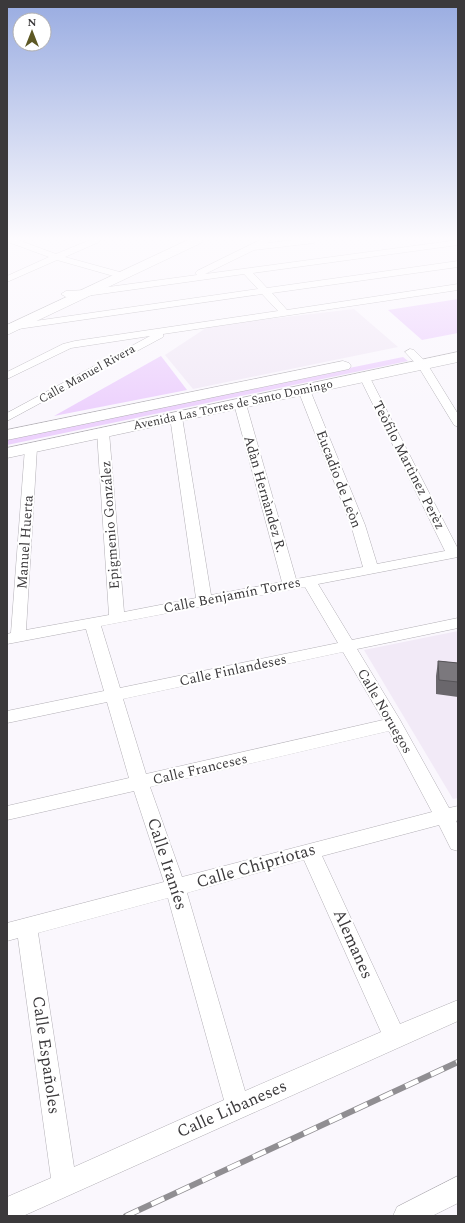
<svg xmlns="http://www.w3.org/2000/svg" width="465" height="1223" font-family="Spectral,serif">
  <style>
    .built { fill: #f2eaf7 }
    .green { fill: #edd2fd }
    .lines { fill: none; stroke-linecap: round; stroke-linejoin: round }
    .street-casing { stroke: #b3b0b6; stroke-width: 1 }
    .secondary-casing { stroke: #b3b0b6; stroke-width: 1 }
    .street { fill: #fff; fill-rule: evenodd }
    .secondary { fill: #fff; fill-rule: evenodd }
    .rail-casing { stroke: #908e92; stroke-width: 6 }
    .rail { stroke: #fff; stroke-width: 4.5; stroke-dasharray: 14; stroke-linecap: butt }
    .wall { fill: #6a676c }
    .building { fill: #7b787d; stroke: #565458 }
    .labels { text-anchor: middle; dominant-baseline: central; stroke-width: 4; stroke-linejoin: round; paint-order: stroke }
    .far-street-label { font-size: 12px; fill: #3b393b; stroke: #fff }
    .street-label { font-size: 14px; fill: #3b393b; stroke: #fff }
    .near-street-label { font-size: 17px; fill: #3b393b; stroke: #fff }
  </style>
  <rect width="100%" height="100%" fill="#faf7fd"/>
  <g class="built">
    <polygon points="354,309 398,347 193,389 165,355 209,326"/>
    <polygon points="458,631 458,798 453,799 364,650"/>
  </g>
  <g class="green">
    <polygon points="458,299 458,333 422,340 388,310"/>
    <polygon points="161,356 187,390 54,416"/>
    <polygon points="403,357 408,361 7,445 7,438"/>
  </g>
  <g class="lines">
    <g class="street-casing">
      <g id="street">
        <polygon points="7,240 18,240 56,254 90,240 100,240 99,242 65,257 127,274 129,276 124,279 57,260 7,282 7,276 49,257 8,242"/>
        <polygon points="260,240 270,240 267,243 295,240 318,240 314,243 254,250 205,274 458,240 458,245 253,273 267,288 458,261 458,267 272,293 287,310 458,284 458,290 163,334 163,337 7,421 7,413 150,336 71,348 7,379 7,372 63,344 75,341 278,311 262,294 18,329 14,328 13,326 14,324 258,289 244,274 86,296 66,297 61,294 66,291 86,290 197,275 195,273 197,271"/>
        <polygon points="410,349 414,350 426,362 458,414 458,427 454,425 418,366 405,352"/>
        <path d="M364,373l5,3 89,173v8l-140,27 34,56 106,-22v10l-101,21 43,71 49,88 9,-2v14l-2,1 2,4v26l-7,-2 -12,-24 -117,31 78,168 58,-24v21l-435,195h-16v-19l44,-19 -33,-240 -11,3v-18l157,-41 -30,-91 -127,29v-14l122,-28 -22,-76 -100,21v-12l97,-20 -18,-62 -79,15v-10l4,-1 14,-185 2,-3h8l2,3 -11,182 83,-15 -12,-183 2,-3h8l2,3 15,180 72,-14 -26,-181 2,-2h8l2,2 29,178 71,-13 -48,-178 2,-2h8l2,2 50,175 67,-12 -12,-42 -53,-135 6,-3 6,3 55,135 12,39 68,-13 -86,-175zM305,587l33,56 -218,45 -19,-62zM343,652l40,68 -237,54 -23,-75zM389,731l43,81 -250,65 -32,-90zM304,860l77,172 -136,59 -58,-198zM168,898l56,202 -150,67 -36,-234z"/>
        <polygon points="458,1176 458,1203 432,1216 393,1216 397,1207"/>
      </g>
    </g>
    <g class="secondary-casing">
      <g id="secondary">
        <polygon points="188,240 203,240 201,243 7,335 7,325"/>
        <polygon points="458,352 458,362 7,458 7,448"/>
        <polygon points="343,361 349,363 351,366 349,369 7,440 7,430"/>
      </g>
    </g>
    <use href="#street" class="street"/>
    <use href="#secondary" class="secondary"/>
    <g class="rail-casing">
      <polyline id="rail" points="126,1216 458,1062"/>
    </g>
    <use href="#rail" class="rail"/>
  </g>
  <polygon class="wall" points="438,661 458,663 458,697 436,694 436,676"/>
  <polygon class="building" points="438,661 458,663 458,682 439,680"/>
  <linearGradient id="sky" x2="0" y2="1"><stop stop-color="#99ace1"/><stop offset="0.58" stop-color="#fdfbfe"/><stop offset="1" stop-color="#fdfbfe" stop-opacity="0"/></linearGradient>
  <rect width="465" height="411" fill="url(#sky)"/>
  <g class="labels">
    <g class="far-street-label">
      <text transform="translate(87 374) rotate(-29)">Calle Manuel Rivera</text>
      <text transform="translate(233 405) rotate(-12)">Avenida Las Torres de Santo Domingo</text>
    </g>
    <g class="street-label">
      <text transform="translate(409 465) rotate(63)">Teòfilo Martìnez Perèz</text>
      <text transform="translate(339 479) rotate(69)">Eucadio de Leòn</text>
      <text transform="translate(265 494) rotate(74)">Adàn Hernàndez R.</text>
      <text transform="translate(110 525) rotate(-94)">Epigmenio González</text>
      <text transform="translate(25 542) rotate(-86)">Manuel Huerta</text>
      <text transform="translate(232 595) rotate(-11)">Calle Benjamín Torres</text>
      <text transform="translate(233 670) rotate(-12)">Calle Finlandeses</text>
      <text transform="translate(385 711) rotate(60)">Calle Noruegos</text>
      <text transform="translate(200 769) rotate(-13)">Calle Franceses</text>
    </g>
    <g class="near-street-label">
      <text transform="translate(167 864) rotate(72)">Calle Iraníes</text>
      <text transform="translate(256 866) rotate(-16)">Calle Chipriotas</text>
      <text transform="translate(353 944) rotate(66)">Alemanes</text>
      <text transform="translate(46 1055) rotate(82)">Calle Españoles</text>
      <text transform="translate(232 1109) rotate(-24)">Calle Libaneses</text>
    </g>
  </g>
  <rect width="465" height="1223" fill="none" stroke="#3b393b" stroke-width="16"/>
  <g transform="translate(32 32)"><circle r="19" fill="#ffffff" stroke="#b1b0b1"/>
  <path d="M0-3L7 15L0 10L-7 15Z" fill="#5d5824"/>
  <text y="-6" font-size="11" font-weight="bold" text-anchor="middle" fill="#3b393b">N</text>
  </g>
</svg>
